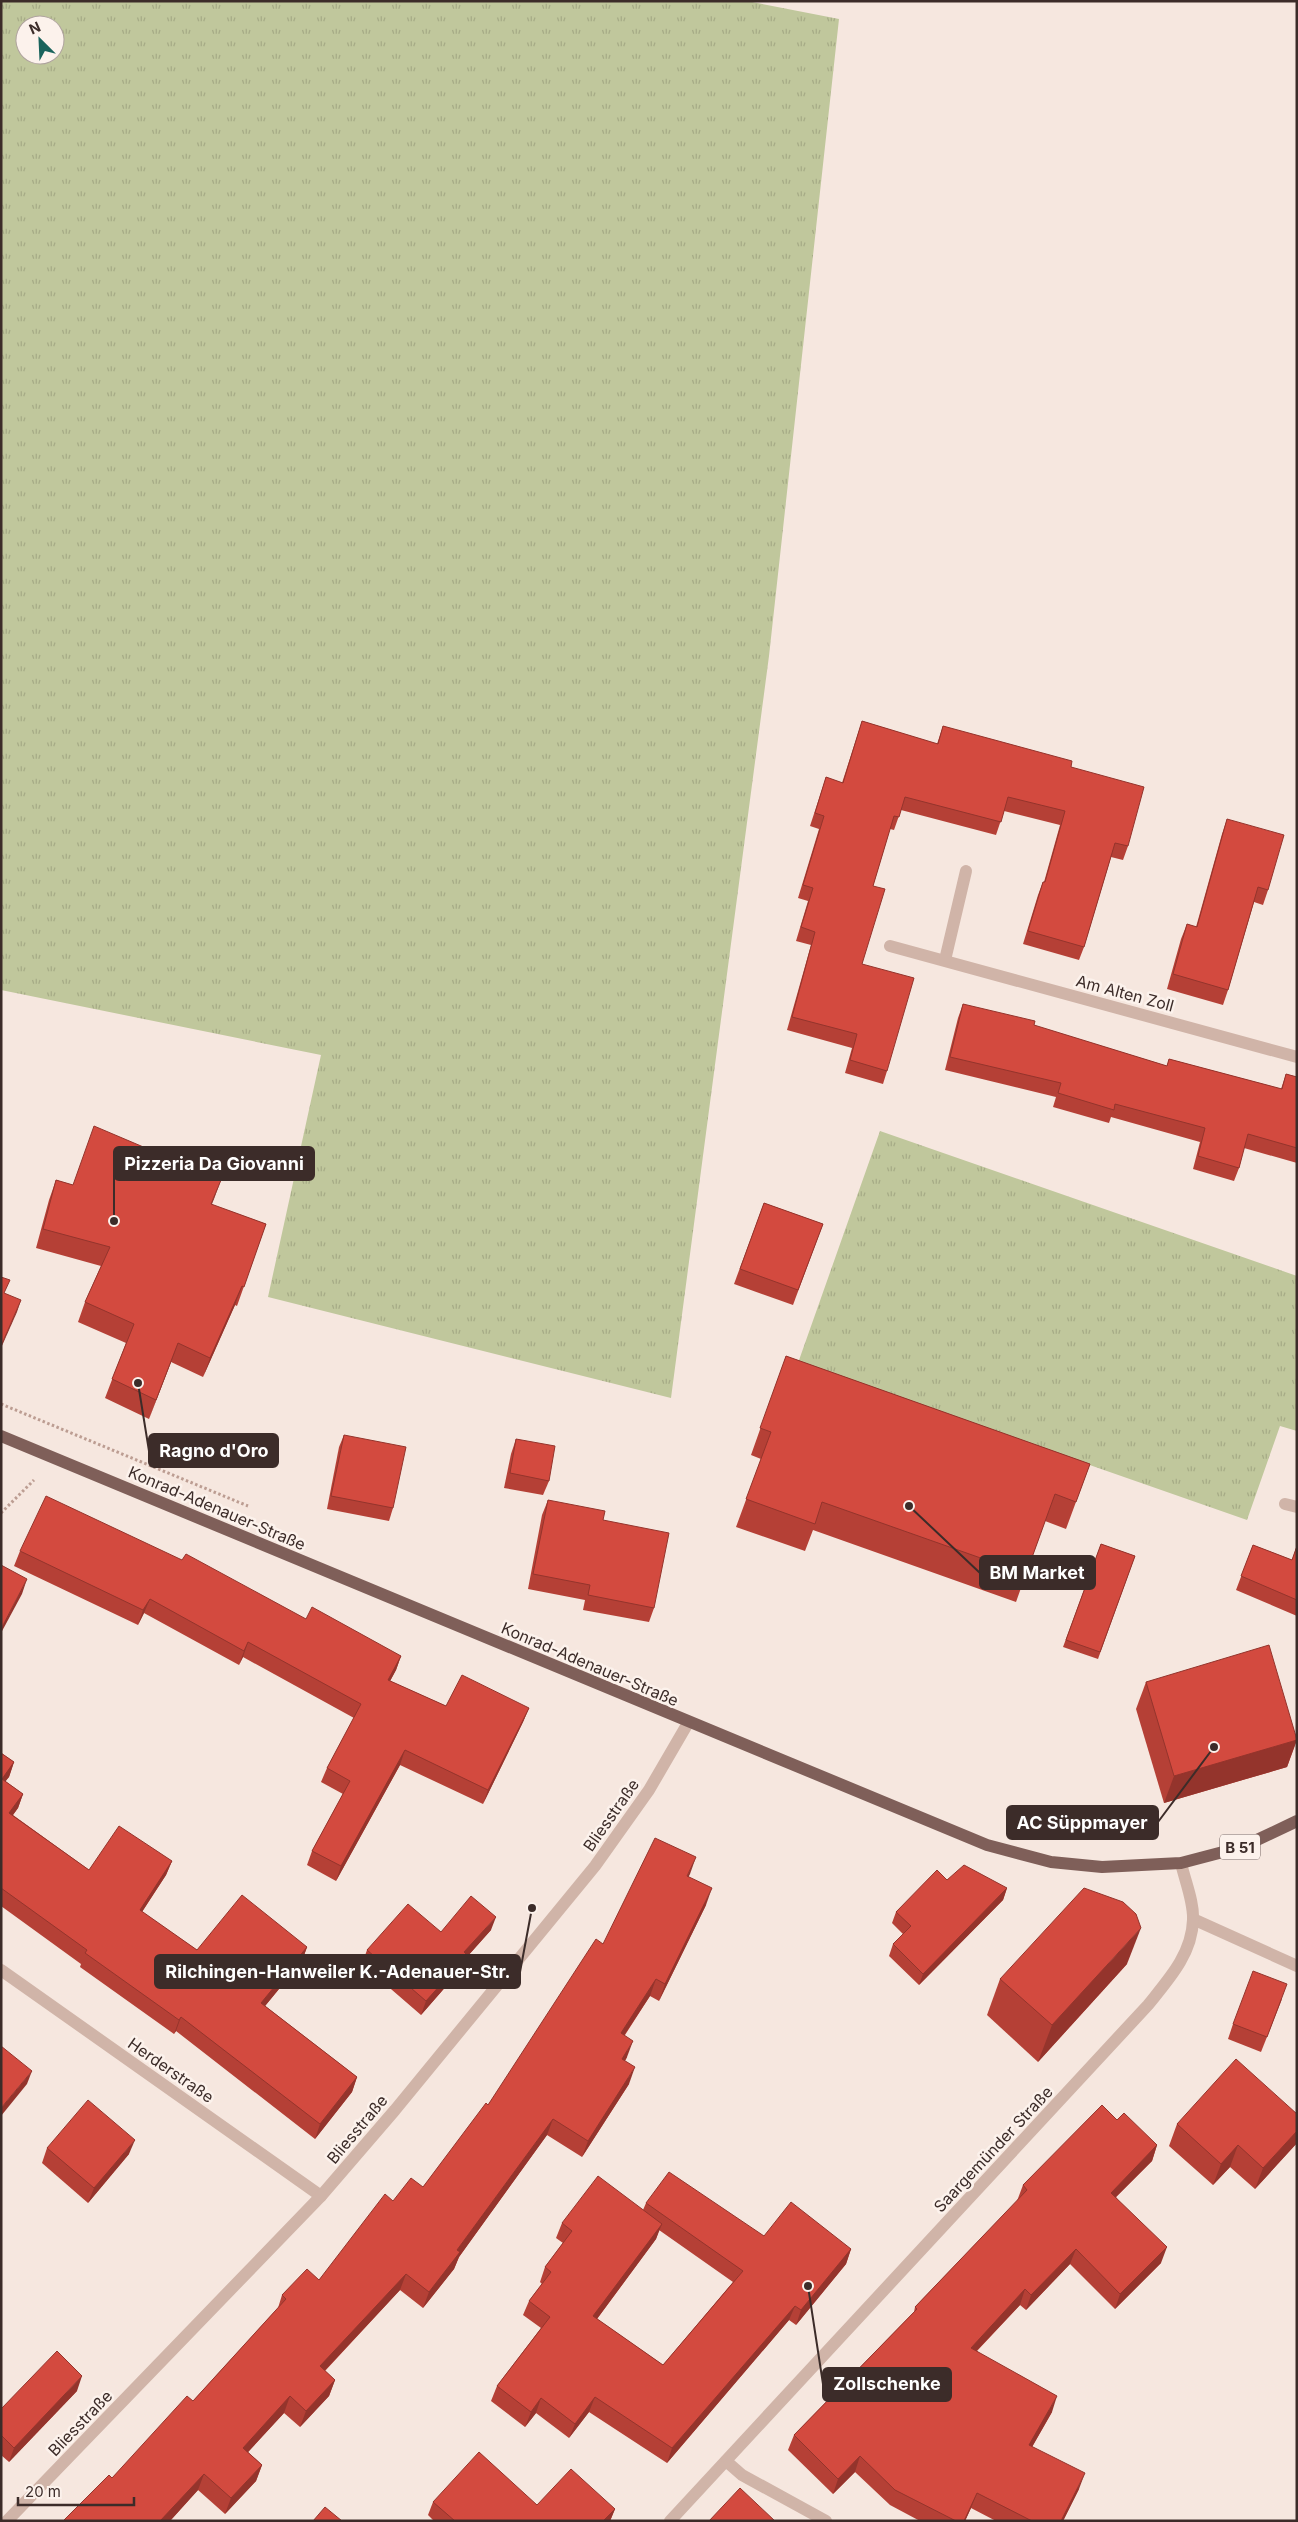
<svg xmlns="http://www.w3.org/2000/svg" width="1298" height="2522" font-family="Inter,sans-serif">
  <style>
    .grass { fill: url(#grass-tufts); fill-rule: evenodd }
    .lines { fill: none; stroke-linecap: round; stroke-linejoin: round }
    .path { stroke: #bc9d92; stroke-width: 3; stroke-dasharray: 2.5 2.5; stroke-linecap: butt }
    .lane { stroke: #d0b4a8; stroke-width: 12 }
    .street { stroke: #d0b4a8; stroke-width: 12 }
    .primary { stroke: #7f5f59; stroke-width: 12 }
    .wall { fill: #b54036; fill-rule: evenodd }
    .shaded-wall { fill: #94342c }
    .building { fill: #d34a3f; stroke: #94342c }
    .labels { text-anchor: middle; dominant-baseline: central; stroke-width: 5; stroke-linejoin: round; paint-order: stroke }
    .shield { fill: #fcf2ec; stroke: #766764; stroke-width: 1 }
    .shield-label { font-size: 15px; font-weight: bold; fill: #3c2c29 }
    .street-label { font-size: 16px; fill: #3c2c29; stroke: #fcf2ec }
    .leader { fill: none; stroke: #3c2c29; stroke-width: 2 }
    .callout-dot { fill: #3c2c29; stroke: #fcf2ec; stroke-width: 2 }
    .callout { fill: #3c2c29; stroke: #3c2c29; stroke-width: 2 }
    .callout-label { font-size: 18px; text-anchor: middle; font-weight: bold; fill: #fff }
  </style>
  <defs>
    <pattern id="grass-tufts" width="24" height="20" patternUnits="userSpaceOnUse" patternTransform="scale(1.25)"><rect width="24" height="20" fill="#c0c79c"/><path d="M3 7l-1-3M5 7V3M7 7l1-3M15 17l-1-3M17 17v-4M19 17l1-3" fill="none" stroke="#a6ab86"/></pattern>
  </defs>
  <rect width="100%" height="100%" fill="#f6e7df"/>
  <g class="grass">
    <path d="M1,1h746l92,18 -70,637 -98,742 -403,-101 53,-242 -320,-65zM25,25h30v30h-30z"/>
    <polygon points="880,1131 1297,1276 1297,1431 1280,1426 1247,1520 798,1363"/>
  </g>
  <g class="lines">
    <g class="path">
      <polyline points="1,1404 248,1506"/>
      <polyline points="1,1513 34,1480"/>
    </g>
    <polyline class="lane" points="1285,1504 1297,1507"/>
    <g class="street">
      <polyline points="890,946 1297,1057"/>
      <polyline points="945,960 966,871"/>
      <polyline points="1193,1919 1297,1966"/>
      <polyline points="1,1970 321,2196"/>
      <polyline points="726,2461 742,2475 826,2521"/>
      <polyline points="7,2521 321,2196 395,2110 595,1866 649,1790 688,1723"/>
      <path d="M670,2521l478,-516c21,-26 44,-51 45,-85 1,-18 -8,-39 -12,-57"/>
    </g>
    <polyline class="primary" points="1,1436 987,1845 1051,1862 1102,1867 1181,1863 1242,1847 1297,1821"/>
  </g>
  <g class="wall">
    <polygon points="862,721 937,744 943,726 1071,767 1128,846 1123,860 1111,857 1084,947 1079,960 1023,944 1038,895 1043,882 1044,882 1060,825 1004,811 996,835 901,810 894,830 890,829 873,886 862,964 887,1071 883,1084 845,1073 852,1048 787,1030 811,945 796,941 808,901 798,898 819,829 810,826 826,777 842,783"/>
    <polygon points="1227,819 1268,890 1263,905 1254,902 1228,990 1223,1005 1167,989 1181,939 1187,924 1196,927 1222,834"/>
    <polygon points="963,1004 1167,1066 1169,1059 1281,1089 1286,1074 1297,1077 1297,1163 1244,1148 1239,1168 1234,1181 1193,1169 1200,1142 1111,1117 1109,1123 1053,1107 1056,1097 945,1070 958,1018"/>
    <polygon points="56,1180 73,1185 212,1205 266,1224 237,1306 235,1305 203,1377 171,1362 149,1419 105,1398 126,1343 78,1322 85,1302 101,1266 36,1248 49,1200"/>
    <polygon points="764,1203 823,1224 793,1305 734,1284"/>
    <polygon points="786,1356 1090,1464 1066,1529 1045,1521 1016,1602 813,1530 805,1551 736,1527 761,1459 751,1455"/>
    <polygon points="344,1435 393,1508 389,1521 327,1509 339,1447"/>
    <polygon points="516,1439 549,1481 543,1495 504,1488 511,1454"/>
    <polygon points="548,1500 603,1520 654,1608 649,1622 583,1610 585,1600 528,1589 542,1515"/>
    <polygon points="1101,1544 1135,1556 1098,1659 1063,1647"/>
    <polygon points="1253,1545 1292,1560 1297,1545 1297,1616 1236,1590"/>
    <polygon points="20,1551 306,1619 401,1656 396,1670 390,1681 446,1706 529,1708 523,1722 483,1804 400,1765 336,1881 307,1865 312,1851 343,1794 321,1782 327,1768 354,1718 243,1657 239,1665 144,1613 138,1625 14,1566"/>
    <polygon points="1146,1682 1297,1739 1287,1767 1164,1803 1136,1709"/>
    <polygon points="1,1753 14,1762 9,1777 5,1781 23,1794 18,1808 13,1815 89,1870 172,1861 166,1875 142,1912 197,1950 307,1947 302,1961 265,2006 357,2077 352,2092 315,2139 176,2031 174,2034 80,1967 81,1964 1,1906"/>
    <polygon points="690,1874 688,1876 706,1905 659,2001 650,1996 625,2035 627,2057 625,2061 629,2084 582,2157 547,2135 459,2257 454,2269 423,2308 400,2290 325,2371 335,2380 329,2396 300,2427 284,2413 248,2452 262,2465 256,2481 225,2514 198,2490 170,2521 63,2521 112,2478 193,2401 278,2308 282,2295 319,2280 393,2201 423,2187 488,2105 603,1944"/>
    <polygon points="947,1880 1007,1888 1003,1900 919,1985 889,1956 893,1944 903,1934 892,1923 896,1912"/>
    <polygon points="491,1930 466,1958 462,1968 421,2015 362,1964 367,1950 441,1932"/>
    <polygon points="1127,1964 1038,2062 987,2015 1000,1979"/>
    <polygon points="1282,1999 1261,2052 1228,2039 1233,2024"/>
    <polygon points="1297,2114 1297,2143 1255,2189 1230,2167 1213,2185 1169,2146 1177,2124"/>
    <polygon points="1117,2120 1157,2145 1152,2161 1116,2197 1161,2263 1115,2309 1070,2264 1026,2310 1020,2305 977,2351 1052,2412 1032,2447 1079,2489 1063,2521 996,2521 971,2508 965,2521 920,2521 890,2505 855,2472 833,2494 788,2450 794,2435 914,2312 915,2307 1017,2201 1023,2185"/>
    <polygon points="47,2148 129,2154 88,2203 42,2163"/>
    <path d="M646,2203l118,33 87,13 -5,15 -50,61 -7,-5 -122,143 -78,-51 -20,26 -33,-25 -11,14 -34,-26 6,-15 44,-58 -18,-13 6,-14 13,-17 -2,-2 5,-15 18,-24 -7,-5 6,-15 81,-13zM659,2230l74,52 -70,83 -66,-46 59,-80z"/>
    <polygon points="77,2391 9,2462 1,2455 1,2409"/>
    <polygon points="433,2502 537,2505 615,2509 610,2521 434,2521 428,2515"/>
  </g>
  <g class="shaded-wall">
    <polygon points="221,1180 214,1199 204,1224 211,1204"/>
    <polygon points="242,1286 235,1305 203,1377 210,1358"/>
    <polygon points="21,1300 17,1312 1,1348 1,1346"/>
    <polygon points="178,1343 171,1362 149,1419 156,1400"/>
    <polygon points="27,1579 22,1594 1,1633 1,1629"/>
    <polygon points="150,1599 144,1613 138,1625 143,1610"/>
    <polygon points="248,1642 243,1657 239,1665 244,1651"/>
    <polygon points="401,1656 396,1670 383,1694 388,1680"/>
    <polygon points="529,1708 523,1722 483,1804 488,1790"/>
    <polygon points="1297,1740 1287,1767 1164,1803 1174,1776"/>
    <polygon points="405,1750 400,1765 336,1881 341,1866"/>
    <polygon points="14,1762 9,1777 1,1787 2,1779"/>
    <polygon points="23,1794 18,1808 4,1827 9,1813"/>
    <polygon points="696,1857 690,1874 681,1892 687,1876"/>
    <polygon points="172,1861 166,1875 134,1924 140,1910"/>
    <polygon points="712,1888 706,1905 659,2001 665,1984"/>
    <polygon points="1007,1888 1003,1900 919,1985 923,1974"/>
    <polygon points="496,1917 491,1930 466,1958 462,1968 421,2015 426,2001 464,1952"/>
    <polygon points="1141,1928 1127,1964 1038,2062 1052,2025"/>
    <polygon points="307,1947 302,1961 256,2017 261,2003"/>
    <polygon points="656,1979 650,1996 615,2049 621,2033"/>
    <polygon points="181,2017 176,2031 174,2034 179,2020"/>
    <polygon points="633,2041 627,2057 616,2076 622,2059"/>
    <polygon points="635,2067 629,2084 582,2157 588,2141"/>
    <polygon points="32,2071 27,2084 1,2116 1,2108"/>
    <polygon points="357,2077 352,2092 315,2139 320,2124"/>
    <polygon points="553,2119 547,2135 459,2257 454,2269 423,2308 429,2292 457,2250"/>
    <polygon points="1297,2131 1297,2143 1255,2189 1263,2168"/>
    <polygon points="135,2140 129,2154 88,2203 94,2188"/>
    <polygon points="1157,2145 1152,2161 1105,2208 1111,2193"/>
    <polygon points="1238,2145 1230,2167 1213,2185 1221,2164"/>
    <polygon points="662,2224 656,2239 588,2331 593,2316"/>
    <polygon points="1167,2247 1161,2263 1115,2309 1120,2294"/>
    <polygon points="851,2249 846,2264 796,2325 801,2310"/>
    <polygon points="1076,2249 1070,2264 1026,2310 1031,2295"/>
    <polygon points="406,2274 400,2290 314,2382 320,2366"/>
    <polygon points="1025,2289 1020,2305 965,2363 971,2348"/>
    <polygon points="795,2306 789,2320 667,2463 672,2448"/>
    <polygon points="82,2376 77,2391 9,2462 14,2448"/>
    <polygon points="335,2380 329,2396 300,2427 306,2411"/>
    <polygon points="290,2396 284,2413 237,2464 243,2448"/>
    <polygon points="1057,2396 1052,2412 1024,2461 1029,2445"/>
    <polygon points="595,2397 589,2412 569,2438 575,2424"/>
    <polygon points="541,2398 536,2413 525,2427 531,2412"/>
    <polygon points="860,2456 855,2472 833,2494 838,2479"/>
    <polygon points="262,2465 256,2481 225,2514 231,2498"/>
    <polygon points="1085,2473 1079,2489 1063,2521 1061,2521"/>
    <polygon points="204,2474 198,2490 170,2521 160,2521"/>
    <polygon points="977,2493 971,2508 965,2521 964,2521"/>
    <polygon points="615,2509 610,2521 603,2521"/>
  </g>
  <g class="building">
    <polygon points="862,721 938,744 943,726 1072,761 1071,767 1144,787 1128,846 1115,843 1084,947 1028,931 1043,882 1045,882 1065,811 1008,797 1001,822 905,797 899,817 894,816 873,886 885,889 862,964 914,978 887,1071 850,1060 857,1034 792,1017 815,932 801,927 813,888 803,885 824,816 815,813 826,777 843,783"/>
    <polygon points="1227,819 1284,835 1268,890 1258,887 1228,990 1173,974 1187,924 1197,927"/>
    <polygon points="963,1004 1035,1021 1034,1025 1167,1066 1169,1059 1282,1089 1286,1074 1297,1077 1297,1148 1248,1134 1239,1168 1198,1156 1205,1128 1115,1104 1114,1110 1058,1093 1061,1083 950,1057"/>
    <polygon points="94,1126 221,1180 211,1204 266,1224 244,1287 242,1286 210,1358 178,1343 156,1400 112,1379 134,1324 85,1302 110,1247 43,1229 56,1180 73,1185"/>
    <polygon points="764,1203 823,1224 798,1290 740,1269"/>
    <polygon points="1,1277 10,1280 4,1293 21,1300 1,1346"/>
    <polygon points="786,1356 1090,1464 1076,1502 1055,1494 1026,1574 822,1502 815,1524 746,1499 771,1432 760,1428"/>
    <polygon points="344,1435 406,1447 393,1508 331,1496"/>
    <polygon points="516,1439 555,1446 549,1481 510,1473"/>
    <polygon points="46,1496 182,1560 186,1554 306,1619 312,1607 401,1656 388,1680 446,1706 462,1675 529,1708 488,1790 405,1750 341,1866 312,1851 350,1781 327,1768 361,1704 248,1642 244,1651 150,1599 143,1610 20,1551"/>
    <polygon points="548,1500 605,1511 603,1520 669,1533 654,1608 588,1595 590,1585 533,1574"/>
    <polygon points="1101,1544 1135,1556 1100,1652 1066,1640"/>
    <polygon points="1253,1545 1292,1560 1297,1546 1297,1600 1241,1576"/>
    <polygon points="1,1565 27,1579 1,1629"/>
    <polygon points="1269,1645 1297,1740 1174,1776 1146,1682"/>
    <polygon points="1,1753 14,1762 2,1779 23,1794 9,1813 89,1870 119,1826 172,1861 140,1910 197,1950 242,1895 307,1947 261,2003 357,2077 320,2124 181,2017 179,2020 85,1953 87,1950 1,1888"/>
    <polygon points="655,1838 696,1857 687,1876 712,1888 665,1984 656,1979 621,2033 633,2041 622,2059 635,2067 588,2141 553,2119 457,2250 460,2252 429,2292 406,2274 320,2366 335,2380 306,2411 290,2396 243,2448 262,2465 231,2498 204,2474 160,2521 63,2521 109,2475 112,2478 187,2396 193,2401 286,2299 282,2295 307,2269 319,2280 385,2194 393,2201 411,2178 423,2187 486,2103 488,2105 596,1939 603,1944"/>
    <polygon points="964,1865 1007,1888 923,1974 893,1944 911,1926 896,1912 937,1870 947,1880"/>
    <polygon points="1084,1888 1123,1902 1136,1914 1141,1928 1052,2025 1000,1979"/>
    <polygon points="471,1896 496,1917 464,1952 467,1955 426,2001 367,1950 408,1904 441,1932"/>
    <polygon points="1253,1971 1287,1984 1267,2037 1233,2024"/>
    <polygon points="1,2046 32,2071 1,2108"/>
    <polygon points="1236,2059 1297,2114 1297,2131 1263,2168 1238,2145 1221,2164 1177,2124"/>
    <polygon points="88,2100 135,2140 94,2188 47,2148"/>
    <polygon points="1102,2105 1117,2120 1124,2113 1157,2145 1111,2193 1167,2247 1120,2294 1076,2249 1031,2295 1025,2289 971,2348 1057,2396 1029,2445 1085,2473 1061,2521 1032,2521 977,2493 964,2521 956,2521 895,2490 860,2456 838,2479 794,2435 917,2309 915,2307 1027,2190 1023,2185"/>
    <polygon points="669,2172 764,2236 791,2202 851,2249 801,2310 795,2306 672,2448 595,2397 575,2424 541,2398 531,2412 497,2386 550,2317 529,2301 551,2272 545,2267 572,2231 562,2223 598,2176 662,2224 593,2316 663,2365 743,2271 646,2203"/>
    <polygon points="57,2351 82,2376 14,2448 1,2435 1,2409"/>
    <polygon points="479,2452 537,2505 571,2469 615,2509 603,2521 455,2521 433,2502"/>
    <polygon points="740,2488 775,2521 709,2521"/>
    <polygon points="325,2507 342,2521 313,2521"/>
  </g>
  <g class="labels">
    <rect class="shield" x="1220" y="1834.5" width="40" height="25" rx="4"/>
    <g class="shield-label">
      <text x="1240" y="1847">B 51</text>
    </g>
    <g class="street-label">
      <text transform="translate(1125 993) rotate(15)">Am Alten Zoll</text>
      <text transform="translate(217 1508) rotate(23)">Konrad-Adenauer-Straße</text>
      <text transform="translate(590 1664) rotate(23)">Konrad-Adenauer-Straße</text>
      <text transform="translate(611 1815) rotate(-55)">Bliesstraße</text>
      <text transform="translate(171 2070) rotate(35)">Herderstraße</text>
      <text transform="translate(357 2129) rotate(-50)">Bliesstraße</text>
      <text transform="translate(993 2149) rotate(-47)">Saargemünder Straße</text>
      <text transform="translate(80 2423) rotate(-46)">Bliesstraße</text>
    </g>
  </g>
  <path class="leader" d="M114 1221L114 1163M138 1383L149 1451M909 1506L980 1573M1214 1747L1158 1822M532 1908L520 1972M808 2286L823 2384"/>
  <g class="callout-dot">
    <circle cx="114" cy="1221" r="5"/>
    <circle cx="138" cy="1383" r="5"/>
    <circle cx="909" cy="1506" r="5"/>
    <circle cx="1214" cy="1747" r="5"/>
    <circle cx="532" cy="1908" r="5"/>
    <circle cx="808" cy="2286" r="5"/>
  </g>
  <g class="callout">
    <rect x="114" y="1147" width="200" height="33" rx="5"/>
    <rect x="149" y="1434" width="129" height="33" rx="5"/>
    <rect x="980" y="1556" width="115" height="33" rx="5"/>
    <rect x="1007" y="1806" width="151" height="33" rx="5"/>
    <rect x="155" y="1955" width="365" height="33" rx="5"/>
    <rect x="823" y="2368" width="128" height="33" rx="5"/>
  </g>
  <g class="callout-label">
    <text x="214" y="1170">Pizzeria Da Giovanni</text>
    <text x="214" y="1457">Ragno d'Oro</text>
    <text x="1037" y="1579">BM Market</text>
    <text x="1082" y="1829">AC Süppmayer</text>
    <text x="338" y="1978">Rilchingen-Hanweiler K.-Adenauer-Str.</text>
    <text x="887" y="2390">Zollschenke</text>
  </g>
  <rect width="1298" height="2522" fill="none" stroke="#3c2c29" stroke-width="5"/>
  <g transform="translate(40 40) rotate(336)"><circle r="24" fill="#fcf2ec" stroke="#afa39e"/>
  <path d="M0-4L9 19L0 12L-9 19Z" fill="#19635c"/>
  <text y="-8" font-size="14" font-weight="bold" text-anchor="middle" fill="#3c2c29">N</text>
  </g>
  <path d="M18 2497v8h116v-8" fill="none" stroke="#3c2c29" stroke-width="2.5"/>
  <text x="25" y="2497" font-size="15" fill="#3c2c29" stroke="#fcf2ec" stroke-width="4" paint-order="stroke">20 m</text>
</svg>
